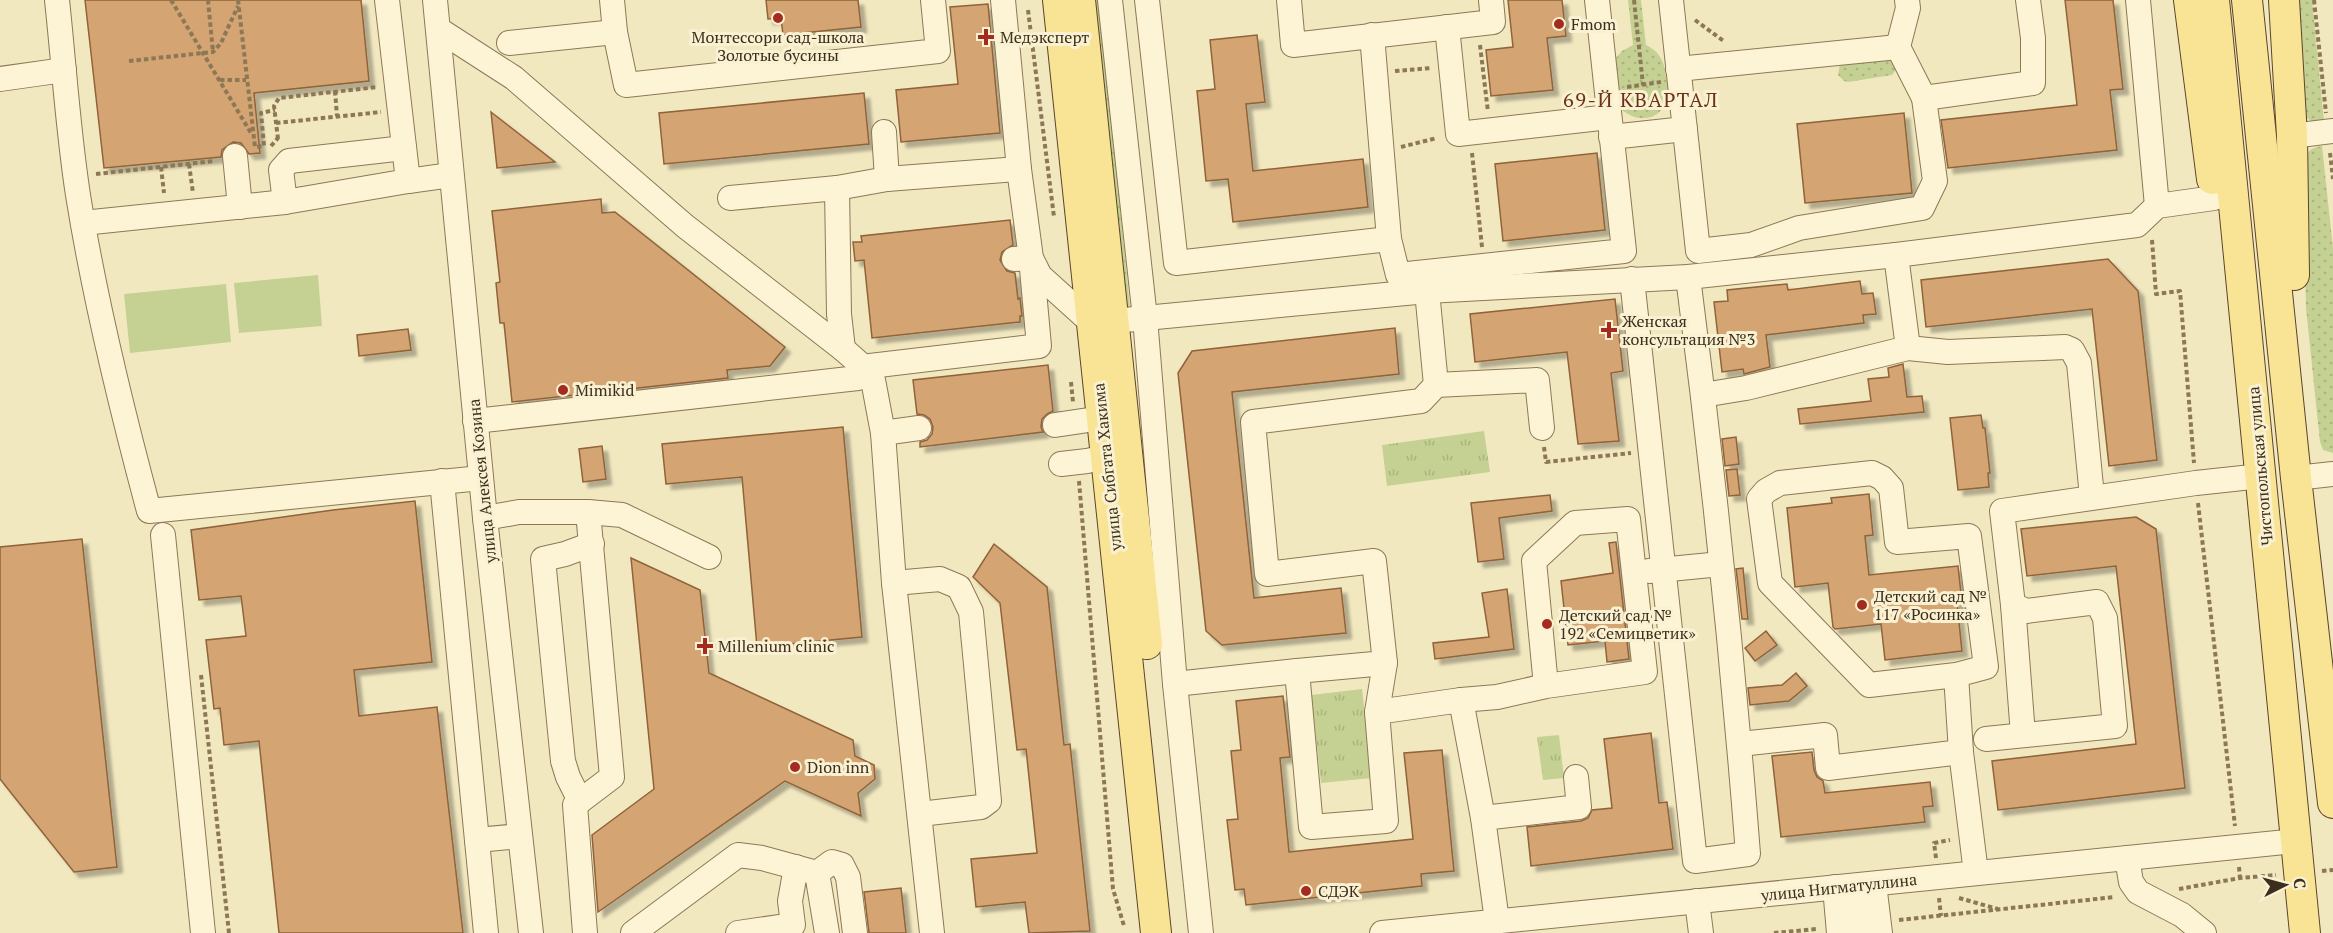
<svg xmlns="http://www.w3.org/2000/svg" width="2333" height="933" font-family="'PT Serif',serif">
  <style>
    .grass { fill: url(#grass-dots) }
    .park { fill: url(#park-tufts) }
    .garden { fill: #c5d193 }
    .building { fill: #d4a472; stroke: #8f633a; stroke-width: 1.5; filter: url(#shadow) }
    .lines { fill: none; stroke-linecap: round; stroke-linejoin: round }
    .minor-casing { stroke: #8d7856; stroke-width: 26 }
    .major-casing { stroke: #5b452b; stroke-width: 32 }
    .path { stroke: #8d7856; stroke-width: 4; stroke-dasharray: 4.5 3; stroke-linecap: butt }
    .minor { stroke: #fcf4d5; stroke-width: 24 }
    .major { stroke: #f9e394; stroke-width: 30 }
    .poi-dot { fill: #a32b20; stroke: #f9f1d1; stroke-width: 2 }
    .labels { text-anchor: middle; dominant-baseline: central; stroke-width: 6; stroke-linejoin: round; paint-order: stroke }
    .poi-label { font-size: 16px; fill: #3c2e1c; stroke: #f9f1d1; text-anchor: start }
    .street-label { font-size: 16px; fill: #3c2e1c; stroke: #f9f1d1 }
    .quarter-label { font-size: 20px; letter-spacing: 1.5px; fill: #6d3117; stroke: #f9f1d1 }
  </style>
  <defs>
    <pattern id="grass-dots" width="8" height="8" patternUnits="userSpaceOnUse" patternTransform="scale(1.5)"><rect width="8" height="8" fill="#c5d193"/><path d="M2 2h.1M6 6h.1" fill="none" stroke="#aab47e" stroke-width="1.8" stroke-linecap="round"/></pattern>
    <pattern id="park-tufts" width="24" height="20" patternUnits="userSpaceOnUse" patternTransform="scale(1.5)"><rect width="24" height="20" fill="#c5d193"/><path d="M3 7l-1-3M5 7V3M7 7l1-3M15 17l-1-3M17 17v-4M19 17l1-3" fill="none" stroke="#aab47e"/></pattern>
    <filter id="shadow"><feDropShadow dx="5.5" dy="5.5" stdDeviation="1.5" flood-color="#0004"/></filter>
  </defs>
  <rect width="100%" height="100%" fill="#f2e8c0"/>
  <g class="grass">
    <polygon points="1092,0 1100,0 1130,308 1123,303"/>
    <path d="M1628,0h13l5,45c14,7 18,16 20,31 1,7 3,16 1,24 -8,24 -36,23 -49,5l-3,-46 7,-8 11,-6z"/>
    <polygon points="2293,0 2312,0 2324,122 2313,122 2304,116"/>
    <polygon points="1891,55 1896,70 1892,75 1848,82 1844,81 1838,75 1840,64"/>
    <path d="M2322,146l11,102v205l-10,-3 -3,-8 -14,-134 -3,-145c4,-12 7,-15 19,-17z"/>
  </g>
  <g class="park">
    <polygon points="1484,431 1490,472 1387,486 1382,445"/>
    <polygon points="1362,689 1372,778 1321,783 1311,695"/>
    <polygon points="1559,735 1564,778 1543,780 1537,737"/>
  </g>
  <g class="garden">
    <polygon points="318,275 322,326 239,333 234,283"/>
    <polygon points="226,284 231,342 130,353 124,294"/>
  </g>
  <g class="building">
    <polygon points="85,0 361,0 369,81 254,93 260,153 249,154 241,143 233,142 222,150 221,157 104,168"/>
    <polygon points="766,0 858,0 861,27 783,35 781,18 768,19"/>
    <polygon points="1508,0 1562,0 1566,36 1547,38 1553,90 1491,96 1486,50 1513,47"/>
    <polygon points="2065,0 2113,0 2123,89 2110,90 2117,150 1948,168 1941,120 2077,105"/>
    <polygon points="988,4 1000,133 901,142 896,90 958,84 950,7"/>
    <polygon points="1257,35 1265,102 1246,104 1253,171 1363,159 1368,207 1233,222 1228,179 1206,181 1197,91 1215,89 1210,40"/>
    <polygon points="864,93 869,144 664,164 659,113"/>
    <polygon points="491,112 555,162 497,168"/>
    <polygon points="1904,113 1912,193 1805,203 1797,124"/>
    <polygon points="1597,153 1605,230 1503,241 1495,164"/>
    <polygon points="601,199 602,213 615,212 785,347 770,366 727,370 728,378 512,402 504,323 500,323 496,283 500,282 492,211"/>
    <polygon points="1010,220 1013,245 1002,252 1000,260 1007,271 1015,273 1018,299 1020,298 1022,316 1020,316 1020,322 872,338 864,260 855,261 853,242 862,242 861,236"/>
    <polygon points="2108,259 2138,291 2157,460 2109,466 2092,309 1926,327 1921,280"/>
    <polygon points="1860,281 1862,294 1873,293 1876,314 1863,315 1864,323 1766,335 1770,367 1744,374 1743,369 1722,372 1714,302 1728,301 1727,290 1787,284 1788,290"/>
    <polygon points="1615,299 1623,371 1611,373 1619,441 1578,444 1567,352 1475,362 1470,314"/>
    <polygon points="1395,328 1399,374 1232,392 1254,598 1341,588 1346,633 1222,645 1206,631 1178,373 1192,351"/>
    <polygon points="408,329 411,350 359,356 357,335"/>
    <polygon points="1903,364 1907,397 1922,396 1924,412 1800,424 1798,409 1871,401 1868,379 1889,377 1888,368"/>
    <polygon points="1048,365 1053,411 1047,414 1042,419 1041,427 1043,432 920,447 920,442 927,440 932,434 933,427 930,419 924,415 917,414 913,380"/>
    <polygon points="1981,415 1983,428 1985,428 1990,473 1988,473 1989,487 1958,490 1950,418"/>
    <polygon points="843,427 862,637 757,647 742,477 666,484 662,444"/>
    <polygon points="1736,437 1739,464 1725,466 1722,439"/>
    <polygon points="602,446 606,479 583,482 579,449"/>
    <polygon points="1737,469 1740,495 1729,496 1726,470"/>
    <polygon points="1869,494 1873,535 1865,536 1869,575 1958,566 1962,603 1957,603 1962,651 1885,660 1881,624 1835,629 1833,627 1828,583 1795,587 1787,508 1832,503 1831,498"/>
    <polygon points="1550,495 1552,511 1499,518 1504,559 1478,562 1471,503"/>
    <polygon points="415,501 432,662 354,670 359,716 437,707 463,933 279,933 259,741 224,745 220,708 214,709 206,640 246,636 241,596 199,600 191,530 333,510"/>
    <polygon points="2136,517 2156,529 2185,788 1998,810 1992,761 2136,744 2116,566 2027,576 2021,529"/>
    <polygon points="82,539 117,867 74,872 0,779 0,547"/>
    <polygon points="1616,542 1629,659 1607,662 1605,641 1568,645 1561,581 1613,573 1609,543"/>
    <polygon points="994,544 1047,587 1064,745 1070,744 1090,931 1029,933 1025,902 976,907 971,859 1037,853 1026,749 1017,750 1000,603 973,577"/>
    <polygon points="631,558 700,590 709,673 853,740 855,756 874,765 875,779 858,793 861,816 785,781 598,912 592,835 654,789"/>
    <polygon points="1743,568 1748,619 1742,619 1736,569"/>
    <polygon points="1507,589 1514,649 1435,659 1433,643 1489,637 1482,593"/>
    <polygon points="1766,631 1777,645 1755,661 1745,648"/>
    <polygon points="1796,673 1807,686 1789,701 1750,705 1748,688 1782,685"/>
    <polygon points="1283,696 1290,757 1280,758 1289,852 1413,839 1404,753 1442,750 1454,871 1421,874 1422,886 1246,905 1244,889 1235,890 1227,820 1238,819 1231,751 1241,750 1236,701"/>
    <polygon points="1651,733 1659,803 1667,802 1673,849 1531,866 1527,827 1581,821 1588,818 1592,810 1612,808 1604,739"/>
    <polygon points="1812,752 1814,770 1817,777 1823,781 1825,793 1930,782 1933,806 1923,807 1925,822 1781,837 1772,756"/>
    <polygon points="901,888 906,933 869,933 864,892"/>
  </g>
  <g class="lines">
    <g class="minor-casing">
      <g id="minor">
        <path d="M57,0c7,65 11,131 21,195 17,107 43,212 71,316l332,-33"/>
        <polyline points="435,0 485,518 531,933"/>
        <polyline points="612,0 615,32 626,85 938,51 933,0"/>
        <polyline points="1003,0 1019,169 1031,258 1040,276 1092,323"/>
        <polyline points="1110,0 1145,318 1175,684 1201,933"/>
        <polyline points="1147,0 1176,263 1389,239"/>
        <polyline points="1289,0 1293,45 1493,22 1491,0"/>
        <polyline points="1671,0 1698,251 1751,245 1799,228 1922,208 1935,181 1924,98"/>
        <polyline points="1907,0 1908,8 1898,47 1924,98 2033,83 2033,38 2028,0"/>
        <polyline points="2138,0 2157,206"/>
        <polyline points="1447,27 1458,134 1609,117"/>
        <polyline points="438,29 514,78 685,226 843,349 860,364 873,380 883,433 894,583 932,933"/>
        <polyline points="1372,35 1389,239 1398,275 1624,251 1597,0"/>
        <polyline points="509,43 615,32"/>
        <polyline points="1678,69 1898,47"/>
        <polyline points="0,79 64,70"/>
        <polyline points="884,132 887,179"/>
        <polyline points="2292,136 2333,131"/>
        <polyline points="1611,137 1685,129"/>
        <polyline points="235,156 240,207"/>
        <polyline points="408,181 451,175"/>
        <polyline points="837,188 839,314 843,349"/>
        <polyline points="730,198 837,188 887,179 1019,169"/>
        <polyline points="285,202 281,170 289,161 404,148"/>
        <polyline points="83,223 285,202 408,181 387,0"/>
        <polyline points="1896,255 1908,348"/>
        <path d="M1632,279l63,582 53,-7c-15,-193 -35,-385 -60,-577"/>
        <polyline points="1427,291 1436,385 1421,401 1253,422 1267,574 1374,561 1385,663 1297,671 1311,827 1386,821 1377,712 1461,700 1483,818 1497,921"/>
        <polyline points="1114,321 1427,291 1688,277 1896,255 2137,225 2157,206 2214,198"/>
        <polyline points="1436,385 1537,380 1542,428"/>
        <polyline points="1703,395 1746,388 1908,348 1948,352 2065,347 2072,350 2079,363 2092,497"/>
        <polyline points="475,421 858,378 870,366 1039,346 1031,258 1014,259"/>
        <polyline points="1055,425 1102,418"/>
        <polyline points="883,433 919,428"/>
        <polyline points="1061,464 1087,461 1106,457"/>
        <polyline points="2296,478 2333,474"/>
        <polyline points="442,481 486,933"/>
        <polyline points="485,518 519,512 588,512 622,515 709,557"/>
        <polyline points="163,535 203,933"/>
        <polyline points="1649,571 1721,564"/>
        <polyline points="894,583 940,579 959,587 971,612 989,801 981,807 920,814"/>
        <polyline points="1956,675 1986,667 1969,536 1897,542 1891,488 1882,478 1872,473 1780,483 1766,491 1759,499 1770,583 1869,685 1956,675 1961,752 1976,873"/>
        <polyline points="1175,684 1297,671"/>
        <polyline points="1461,700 1497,697 1546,686 1645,672 1628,519 1575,523 1534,561 1546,686"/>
        <polyline points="1377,712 1385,663"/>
        <polyline points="2023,735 2013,605 2002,511 2196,483 2261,476"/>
        <polyline points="1986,739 2115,726 2105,618 2097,602 2026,611 2013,605"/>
        <polyline points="1740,744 1825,735 1828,768 1961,752"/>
        <polyline points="580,801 568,777 563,761 543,559 565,554 592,544"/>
        <polyline points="1483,818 1579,807 1576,777"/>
        <polyline points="477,840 520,836"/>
        <polyline points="2127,858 2131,882 2138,892 2182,915 2204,933"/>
        <polyline points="1874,884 1880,933"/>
        <polyline points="1853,886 1858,933"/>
        <polyline points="1835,887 1839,933"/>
        <polyline points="1697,901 1701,933"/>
        <polyline points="585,933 575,805 612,777 588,512"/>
        <polyline points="633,933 738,855 762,858 817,873"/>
        <polyline points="738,933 793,925 790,901 796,867"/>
        <polyline points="827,933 817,873 832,862 842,865 848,877 855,933"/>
        <polyline points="1382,933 2296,841"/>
      </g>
    </g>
    <g class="major-casing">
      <g id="major">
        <polyline points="1058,0 1156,933"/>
        <polyline points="1080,0 1147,644"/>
        <polyline points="2189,0 2212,179"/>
        <polyline points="2214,0 2305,933"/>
        <polyline points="2247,0 2296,478 2333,803"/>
        <polyline points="2284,0 2292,136 2294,275"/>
      </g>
    </g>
    <g class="path">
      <polyline points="171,0 251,133"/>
      <polyline points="208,0 213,52"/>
      <polyline points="238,0 255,147 264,146 261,113 275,110"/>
      <polyline points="1634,0 1643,85"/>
      <polyline points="2314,0 2326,113"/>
      <polyline points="1028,10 1054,217"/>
      <polyline points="1695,20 1725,42"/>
      <polyline points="1480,45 1488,112"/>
      <polyline points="129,61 213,52 221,43 238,6"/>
      <polyline points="1395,71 1432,68"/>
      <polyline points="220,80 246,80"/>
      <polyline points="1627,87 1661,82"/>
      <polyline points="335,91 337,116"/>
      <polyline points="276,123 381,112"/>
      <polyline points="278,139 274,106 279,98 378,87"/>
      <polyline points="271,146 278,138"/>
      <polyline points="1401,147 1437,138"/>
      <polyline points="1472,153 1482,247"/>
      <polyline points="2330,153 2333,179"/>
      <polyline points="189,164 193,193"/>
      <polyline points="161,167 164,193"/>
      <polyline points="96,174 214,161"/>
      <polyline points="2152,240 2156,294 2180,291 2194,463"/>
      <polyline points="1071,382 1073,402"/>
      <polyline points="1544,447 1546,462 1631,453"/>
      <polyline points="1079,481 1113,889 1124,926"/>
      <polyline points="2198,503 2235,826"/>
      <polyline points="201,675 229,933"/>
      <polyline points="1936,858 1934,843 1950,840"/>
      <polyline points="2239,867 2240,878"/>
      <polyline points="2322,871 2333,870"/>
      <polyline points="2179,889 2240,878 2276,875"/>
      <polyline points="1939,898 1941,916"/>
      <polyline points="1959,898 1998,909"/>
      <polyline points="1899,920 2115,897"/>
      <polyline points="1774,933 1817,929"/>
    </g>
    <use href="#minor" class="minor"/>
    <use href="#major" class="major"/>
  </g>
  <g class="poi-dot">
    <circle cx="778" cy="18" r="6"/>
    <circle cx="1559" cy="24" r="6"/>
    <path d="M983 28h6v6h6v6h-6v6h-6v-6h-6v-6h6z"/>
    <path d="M1606 321h6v6h6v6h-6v6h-6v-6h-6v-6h6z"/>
    <circle cx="563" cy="390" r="6"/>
    <circle cx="1862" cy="605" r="6"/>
    <circle cx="1547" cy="624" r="6"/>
    <path d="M702 637h6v6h6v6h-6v6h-6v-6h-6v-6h6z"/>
    <circle cx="795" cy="767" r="6"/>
    <circle cx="1306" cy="891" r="6"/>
  </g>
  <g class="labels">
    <g class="poi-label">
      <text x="1571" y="24">Fmom</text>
      <text x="778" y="37" text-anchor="middle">Монтессори сад-школа<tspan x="778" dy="18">Золотые бусины</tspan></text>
      <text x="1000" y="37">Медэксперт</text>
      <text x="1622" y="321">Женская<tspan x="1622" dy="18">консультация №3</tspan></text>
      <text x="575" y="390">Mimikid</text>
      <text x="1874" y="596">Детский сад №<tspan x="1874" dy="18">117 «Росинка»</tspan></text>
      <text x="1559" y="615">Детский сад №<tspan x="1559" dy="18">192 «Семицветик»</tspan></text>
      <text x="718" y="646">Millenium clinic</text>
      <text x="807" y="767">Dion inn</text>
      <text x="1318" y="891">СДЭК</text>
    </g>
    <g class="street-label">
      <text transform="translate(2260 466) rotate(-95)">Чистопольская улица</text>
      <text transform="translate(1107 467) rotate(-96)">улица Сибгата Хакима</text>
      <text transform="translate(482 481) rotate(-96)">улица Алексея Козина</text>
      <text transform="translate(1839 887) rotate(-6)">улица Нигматуллина</text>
    </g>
    <g class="quarter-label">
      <text x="1641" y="99">69-Й КВАРТАЛ</text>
    </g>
  </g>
  <g transform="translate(2285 885) rotate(84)" stroke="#f9f1d1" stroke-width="4.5" paint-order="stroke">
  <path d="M0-4.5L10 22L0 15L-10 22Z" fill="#3c2e1c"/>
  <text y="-9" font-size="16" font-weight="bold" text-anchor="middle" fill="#3c2e1c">С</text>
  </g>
</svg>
